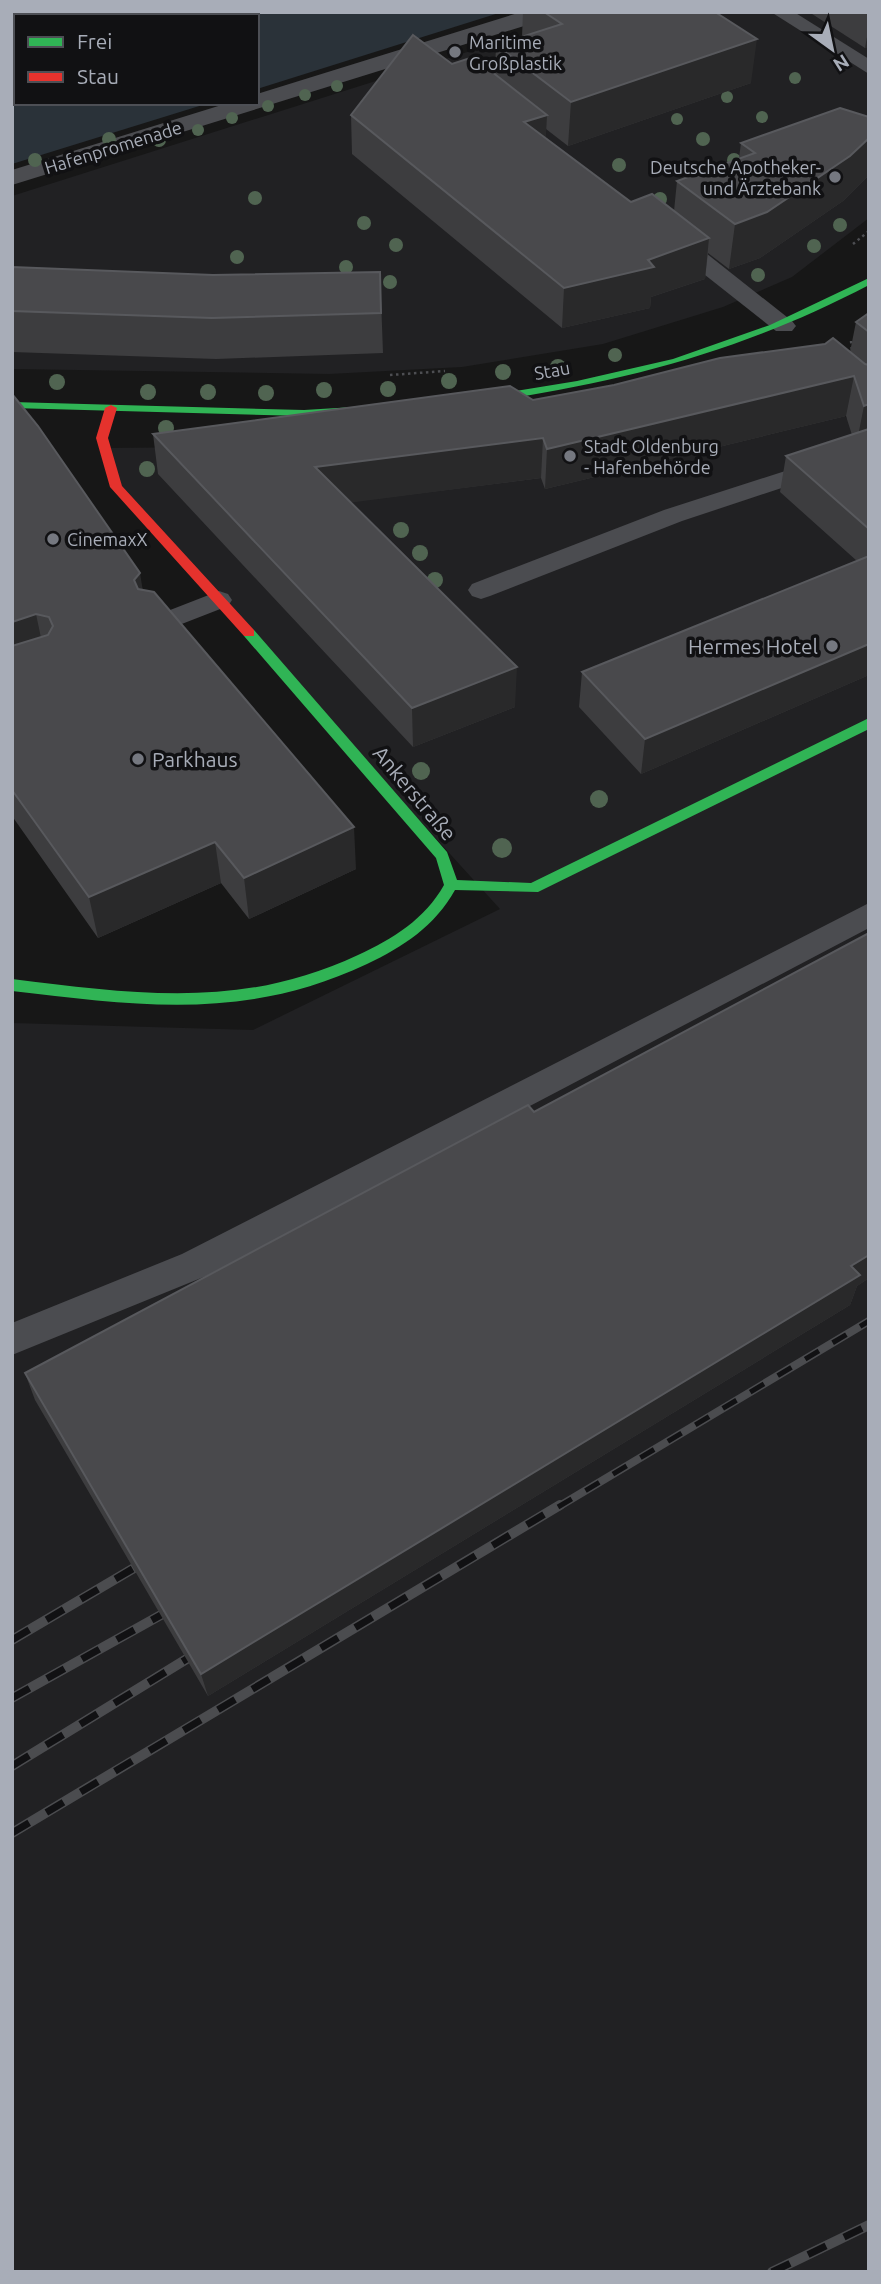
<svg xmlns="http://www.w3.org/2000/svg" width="881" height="2284" font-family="Ubuntu,sans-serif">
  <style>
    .built { fill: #212123 }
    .water { fill: #2a3239 }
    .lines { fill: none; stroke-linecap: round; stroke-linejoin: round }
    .path { stroke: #4d4e52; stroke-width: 2.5; stroke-dasharray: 2.5 3.5; stroke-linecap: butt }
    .lane { fill: #4b4c50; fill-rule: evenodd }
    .street { fill: #4b4c50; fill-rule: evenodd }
    .fast { fill: #30b455; fill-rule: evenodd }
    .jam { fill: #e5322d; fill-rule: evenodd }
    .rail-far1-casing { stroke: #4b4c4f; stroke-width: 8 }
    .rail-casing { stroke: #4b4c4f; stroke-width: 10 }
    .rail-far1 { stroke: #111113; stroke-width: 5; stroke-dasharray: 16; stroke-linecap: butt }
    .rail { stroke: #111113; stroke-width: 7; stroke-dasharray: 20; stroke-linecap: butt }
    .tree { fill: #506451 }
    .wall { fill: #3d3d3f }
    .shaded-wall { fill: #29292a }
    .building { fill: #49494c; stroke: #58595d; stroke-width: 2 }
    .poi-dot { fill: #757880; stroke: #111113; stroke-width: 2.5 }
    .labels { text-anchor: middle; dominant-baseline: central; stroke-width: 7; stroke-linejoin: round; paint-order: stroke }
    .far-poi-label { font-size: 18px; fill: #a8adb8; stroke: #111113; text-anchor: start }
    .far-street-label { font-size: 18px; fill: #a8adb8; stroke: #111113 }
    .poi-label { font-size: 21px; fill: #a8adb8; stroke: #111113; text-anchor: end }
    .street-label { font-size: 21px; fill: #a8adb8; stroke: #111113 }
  </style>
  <rect width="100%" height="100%" fill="#171717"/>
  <g class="built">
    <polygon points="594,12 869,12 869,218 792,277 723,307 603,344 462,367 329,374 12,369 12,196"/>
    <polygon points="805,372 869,443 869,2272 12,2272 12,1023 253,1030 500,909 117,487 105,448 223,447"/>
  </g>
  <g class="water">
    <polygon points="189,12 502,12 257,89 257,16 177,16"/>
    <polygon points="16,64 16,103 209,103 12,164 12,65"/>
  </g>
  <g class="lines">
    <g class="path">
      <polyline points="122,16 134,12"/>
      <polyline points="12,31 16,31"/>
      <polyline points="12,48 16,47"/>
      <polyline points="853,244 869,231"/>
      <polyline points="851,341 852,351"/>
      <polyline points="390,375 445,371"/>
    </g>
    <g class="lane">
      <polygon points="771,12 794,12 869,59 869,74"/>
      <polygon points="670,229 678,231 792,321 796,326 792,331 776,331 662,241 659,236 662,231"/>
      <polygon points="869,444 869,459 682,521 490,596 481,599 472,596 468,590 472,584 664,510"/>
      <polygon points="219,591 228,594 232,600 228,606 156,634 147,631 143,625 147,619"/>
      <polygon points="869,903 869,928 206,1276 12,1355 12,1323 182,1254"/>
    </g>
    <polygon class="street" points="521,12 556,12 553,17 12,185 12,170 228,103 257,103 257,94"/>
    <g class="fast">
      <path d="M869,278v7c-130,68 -252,99 -397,119l-6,-3 6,-3 105,-17 96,-22 97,-34z"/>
      <polygon points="12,402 304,410 370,406 376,409 370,412 304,416 12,408"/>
      <path d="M249,629l5,1 193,222 10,28 74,3 338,-165v11l-331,163 -83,-2c-20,36 -52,57 -88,74 -121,57 -227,42 -355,27v-12c124,15 229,31 346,-24 35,-16 67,-36 86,-70l-8,-27 -192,-222v-6z"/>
    </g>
    <polygon class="jam" points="111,405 117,408 108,438 122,486 254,630 254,636 244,636 110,487 96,438 105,408"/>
    <g class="rail-far1-casing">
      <polyline id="rail-far1" points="558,1507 869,1321"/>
    </g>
    <g class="rail-casing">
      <g id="rail">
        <polyline points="12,1640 151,1558"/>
        <polyline points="12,1698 177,1606"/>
        <polyline points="12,1766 203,1649"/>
        <polyline points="12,1833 560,1505"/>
        <polyline points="772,2272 869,2225"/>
      </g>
    </g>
    <use href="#rail-far1" class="rail-far1"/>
    <use href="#rail" class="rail"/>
  </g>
  <g class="tree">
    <circle cx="795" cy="78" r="6"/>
    <circle cx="337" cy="86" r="6"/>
    <circle cx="305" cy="95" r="6"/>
    <circle cx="727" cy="97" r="6"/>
    <circle cx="268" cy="106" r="6"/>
    <circle cx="762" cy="117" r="6"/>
    <circle cx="232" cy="118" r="6"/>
    <circle cx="677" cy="119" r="6"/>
    <circle cx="198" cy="130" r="6"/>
    <circle cx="109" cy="139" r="7"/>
    <circle cx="703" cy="139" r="7"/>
    <circle cx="159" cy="140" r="7"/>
    <circle cx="35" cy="160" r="7"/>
    <circle cx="734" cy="160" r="7"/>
    <circle cx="619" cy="165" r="7"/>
    <circle cx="255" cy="198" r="7"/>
    <circle cx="660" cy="199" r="7"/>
    <circle cx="364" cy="223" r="7"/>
    <circle cx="840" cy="225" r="7"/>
    <circle cx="396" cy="245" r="7"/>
    <circle cx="814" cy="246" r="7"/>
    <circle cx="237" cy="257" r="7"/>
    <circle cx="346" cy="267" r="7"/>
    <circle cx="758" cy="275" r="7"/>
    <circle cx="390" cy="282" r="7"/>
    <circle cx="615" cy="355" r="7"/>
    <circle cx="558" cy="367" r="8"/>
    <circle cx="503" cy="372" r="8"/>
    <circle cx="449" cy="381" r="8"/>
    <circle cx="57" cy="382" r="8"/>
    <circle cx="388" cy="389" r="8"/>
    <circle cx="324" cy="390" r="8"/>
    <circle cx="148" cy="392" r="8"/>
    <circle cx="208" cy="392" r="8"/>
    <circle cx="266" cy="393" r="8"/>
    <circle cx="166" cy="428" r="8"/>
    <circle cx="147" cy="469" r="8"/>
    <circle cx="401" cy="530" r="8"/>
    <circle cx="420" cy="553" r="8"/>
    <circle cx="435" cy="580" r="8"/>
    <circle cx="421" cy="771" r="9"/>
    <circle cx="599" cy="799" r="9"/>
    <circle cx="502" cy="848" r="10"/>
  </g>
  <g class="wall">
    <polygon points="523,12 715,12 751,83 568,146 546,129 546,138 631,202 674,211 677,181 739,158 741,143 869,117 869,175 843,201 760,258 729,269 708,253 705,279 651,297 650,308 562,328 352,154 351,115 452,64 495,74 496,45 522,37"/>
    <polygon points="809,12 869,12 869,46 865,48"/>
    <polygon points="12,267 213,275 380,272 383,353 216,359 12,352"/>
    <polygon points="869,313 869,675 641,774 579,707 582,672 857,561 780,492 786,456 852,435 846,416 545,489 541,478 350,502 515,707 413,747 158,474 153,434 533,400 850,352 856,322"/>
    <polygon points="12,394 143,590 356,869 249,919 221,883 98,938 12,816"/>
    <polygon points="869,933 869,1278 857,1286 850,1305 208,1696 35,1400 25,1373 534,1112"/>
  </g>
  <g class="shaded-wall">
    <polygon points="869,26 869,46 865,48"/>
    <polygon points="757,39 751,83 568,146 571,102"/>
    <polygon points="547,115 545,154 524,122"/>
    <polygon points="869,138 869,175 843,201 760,258 729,269 735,224"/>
    <polygon points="709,238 705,279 651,297 650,308 562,328 564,288"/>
    <polygon points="854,376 846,416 545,489 547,449"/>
    <polygon points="869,404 869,440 856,446 864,406"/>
    <polygon points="543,438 541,478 317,507 315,467"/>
    <polygon points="140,573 147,616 134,580"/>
    <polygon points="36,614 45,657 12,668 12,622"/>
    <polygon points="869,644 869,675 641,774 645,739"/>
    <polygon points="517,667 515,707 413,747 412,708"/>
    <polygon points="354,827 356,869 249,919 244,878"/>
    <polygon points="215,842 221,883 98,938 89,897"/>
    <polygon points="869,1255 869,1278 857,1286 850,1305 208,1696 201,1674"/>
  </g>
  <g class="building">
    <polygon points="544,12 715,12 757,39 571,102 496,45 562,24"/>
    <polygon points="413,35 452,64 473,57 547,115 524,122 631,202 652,194 709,238 648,260 654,267 564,288 351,115"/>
    <polygon points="840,108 869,117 869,138 850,156 767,212 735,224 677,181 755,153 741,143"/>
    <polygon points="12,267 213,275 380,272 381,313 212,318 12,311"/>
    <polygon points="869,313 869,332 856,322"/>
    <polygon points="833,338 865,364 869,365 869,404 864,406 854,376 547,449 543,438 315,467 517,667 412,708 153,434 510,386 533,400 614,385 720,358 825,344"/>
    <polygon points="12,394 38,426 140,573 134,580 138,589 154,592 354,827 244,878 215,842 89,897 12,790 12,646 48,635 53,626 49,617 36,614 12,622"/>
    <polygon points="869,429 869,529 786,456"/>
    <polygon points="869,556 869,644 645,739 582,672"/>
    <polygon points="869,933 869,1255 851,1266 860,1275 201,1674 25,1373 528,1105 534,1112"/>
  </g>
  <g class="poi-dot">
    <circle cx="455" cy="52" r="7"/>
    <circle cx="835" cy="177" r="7"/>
    <circle cx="570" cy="456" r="7"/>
    <circle cx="53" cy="539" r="7"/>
    <circle cx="832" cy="646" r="7"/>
    <circle cx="138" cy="759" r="7"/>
  </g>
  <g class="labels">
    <g class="far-poi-label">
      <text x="469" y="42">Maritime<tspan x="469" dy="21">Großplastik</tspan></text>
      <text x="821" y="167" text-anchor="end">Deutsche Apotheker-<tspan x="821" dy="21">und Ärztebank</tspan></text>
      <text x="584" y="446">Stadt Oldenburg<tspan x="584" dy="21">- Hafenbehörde</tspan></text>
      <text x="67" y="539">CinemaxX</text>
    </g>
    <g class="far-street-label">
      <text transform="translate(113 147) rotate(-17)">Hafenpromenade</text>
      <text transform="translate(552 370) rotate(-10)">Stau</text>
    </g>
    <g class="poi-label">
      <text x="818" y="646">Hermes Hotel</text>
      <text x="152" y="759" text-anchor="start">Parkhaus</text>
    </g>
    <g class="street-label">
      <text transform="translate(415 793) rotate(50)">Ankerstraße</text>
    </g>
  </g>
  <rect width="881" height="2284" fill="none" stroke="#a8adb8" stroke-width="28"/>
  <rect x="14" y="14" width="245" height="91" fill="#111113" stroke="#4d4f55" stroke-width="2"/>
  <rect x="28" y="37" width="35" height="10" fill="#30b455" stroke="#4d4f55" stroke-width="2"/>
  <text x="77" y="49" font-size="21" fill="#a8adb8">Frei</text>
  <rect x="28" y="72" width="35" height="10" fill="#e5322d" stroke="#4d4f55" stroke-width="2"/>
  <text x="77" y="84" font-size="21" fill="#a8adb8">Stau</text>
  <g transform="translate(832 49) rotate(147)" stroke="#111113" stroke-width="5" paint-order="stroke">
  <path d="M0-5L12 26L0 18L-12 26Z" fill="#a8adb8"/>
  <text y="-10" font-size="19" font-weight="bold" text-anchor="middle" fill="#a8adb8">N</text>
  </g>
</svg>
